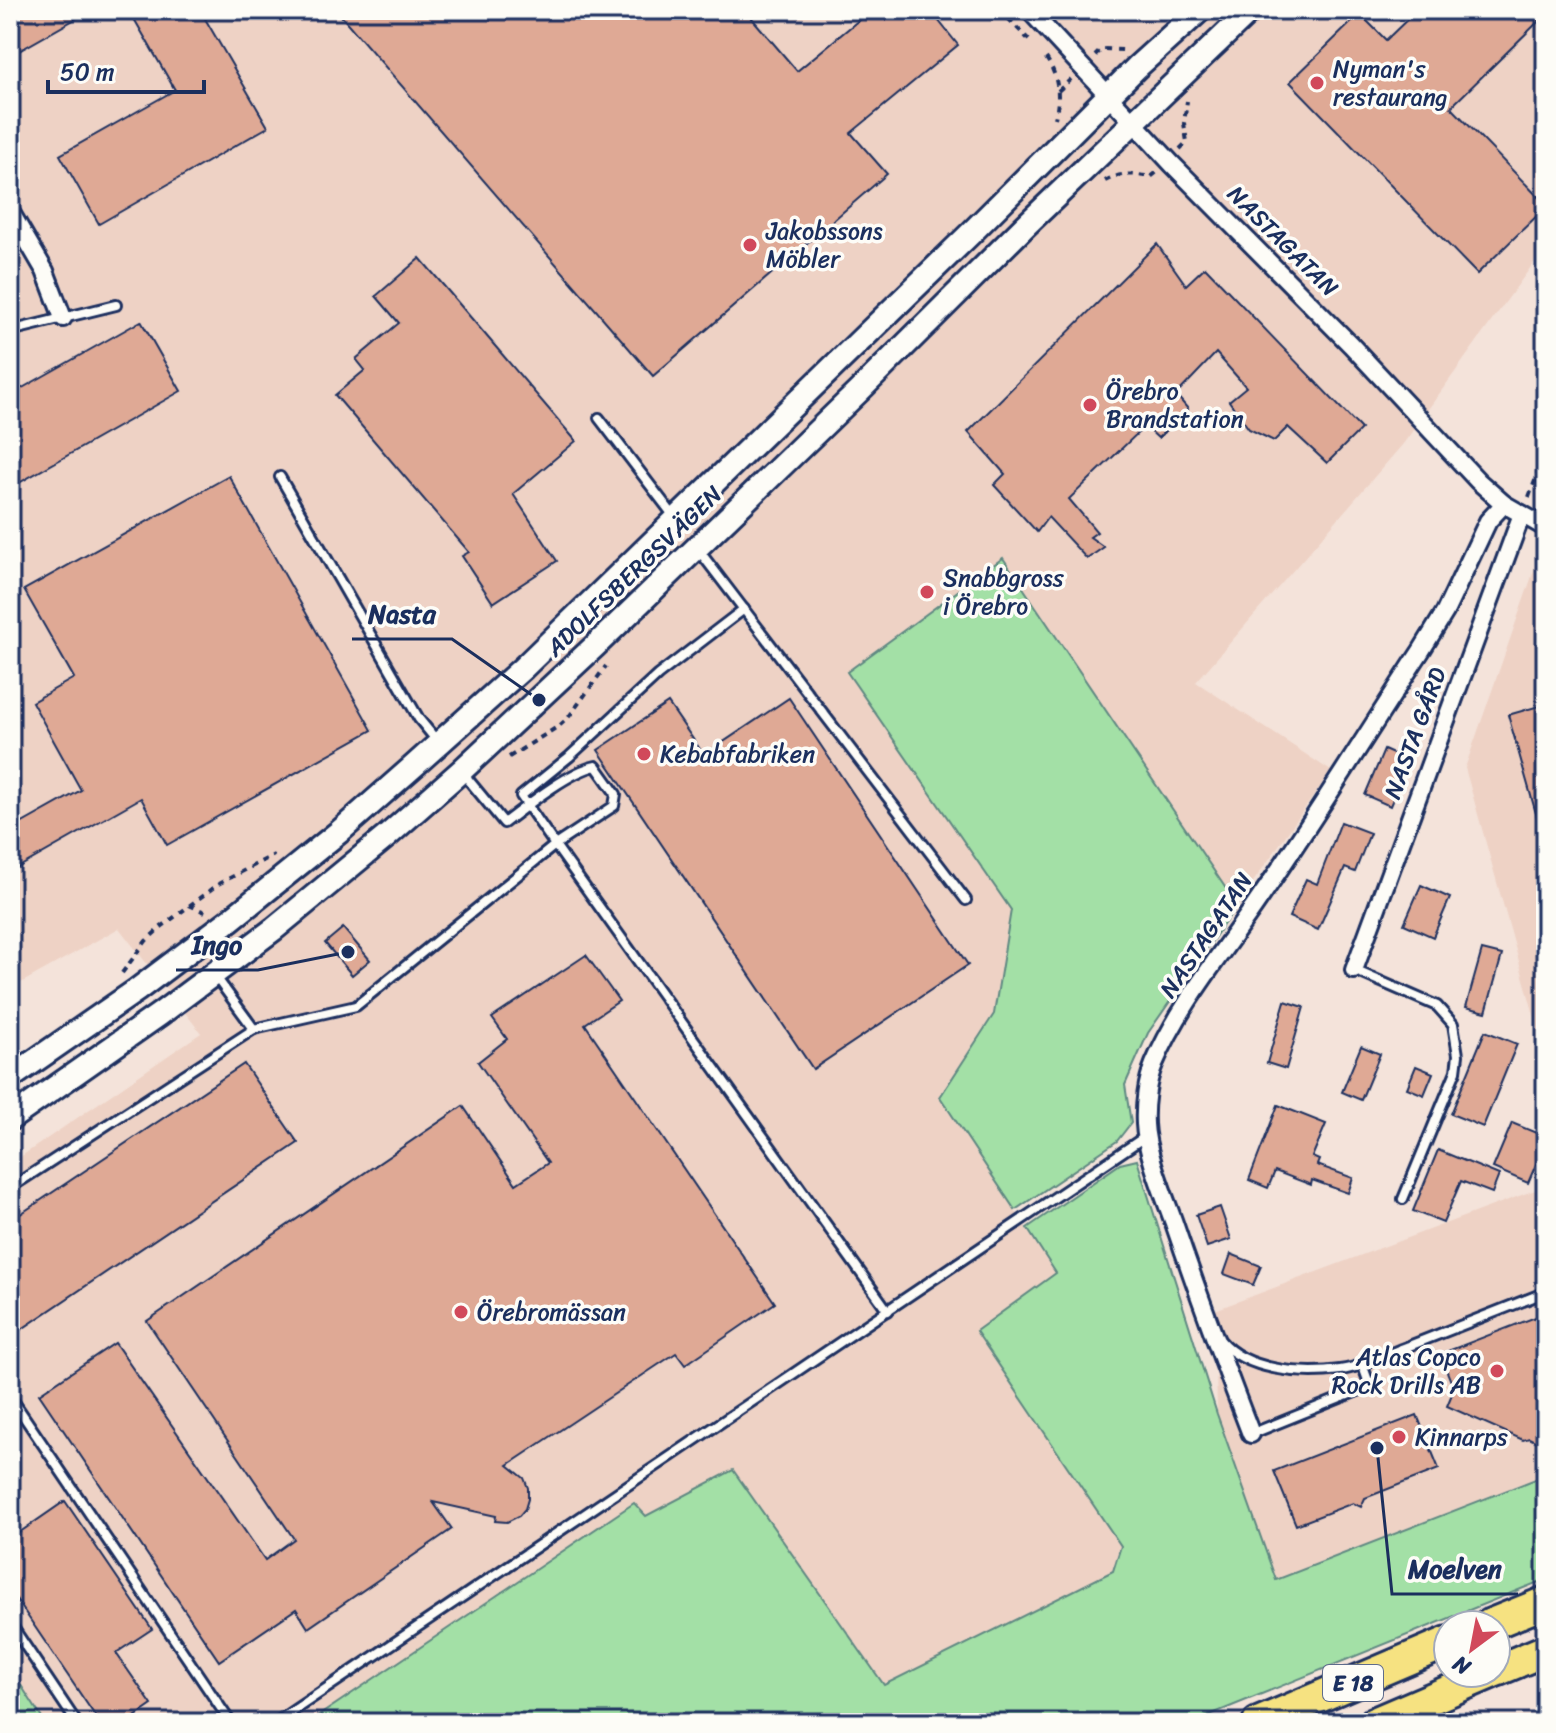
<svg xmlns="http://www.w3.org/2000/svg" width="1556" height="1733" font-family="Sriracha,sans-serif">
  <style>
    .built { fill: #eed2c5 }
    .green { fill: #a3e0a6; stroke: #5f8882; stroke-width: 2 }
    .building { fill: #dfa995; stroke: #1b2f5e; stroke-width: 2 }
    .lines { fill: none; stroke-linecap: round; stroke-linejoin: round }
    .service-casing { stroke: #1b2f5e; stroke-width: 14 }
    .minor-casing { stroke: #1b2f5e; stroke-width: 22 }
    .secondary-casing { stroke: #1b2f5e; stroke-width: 28 }
    .motorway-casing { stroke: #1b2f5e; stroke-width: 36 }
    .path { stroke: #1b2f5e; stroke-width: 4; stroke-dasharray: 6 6; stroke-linecap: butt }
    .service { stroke: #fdfcf7; stroke-width: 8 }
    .minor { stroke: #fdfcf7; stroke-width: 16 }
    .secondary { stroke: #fdfcf7; stroke-width: 22 }
    .motorway { stroke: #f6e281; stroke-width: 30 }
    .poi-dot { fill: #d1495b; stroke: #fdfcf7; stroke-width: 3 }
    .labels { text-anchor: middle; dominant-baseline: central; stroke-width: 7; stroke-linejoin: round; paint-order: stroke }
    .shield { fill: #fdfcf7; stroke: #5f6c8c; stroke-width: 2 }
    .shield-label { font-size: 22px; font-weight: bold; fill: #1b2f5e }
    .poi-label { font-size: 24px; fill: #1b2f5e; stroke: #fdfcf7; text-anchor: start }
    .street-label { font-size: 24px; fill: #1b2f5e; stroke: #fdfcf7 }
    .leader { fill: none; stroke: #1b2f5e; stroke-width: 3 }
    .callout-dot { fill: #1b2f5e; stroke: #fdfcf7; stroke-width: 3 }
    .callout-label { font-size: 26px; text-anchor: middle; font-weight: bold; fill: #1b2f5e; stroke: #fdfcf7; stroke-width: 7; stroke-linejoin: round; paint-order: stroke }
  </style>
  <rect width="100%" height="100%" fill="#f4e3da"/>
  <filter id="ink" filterUnits="userSpaceOnUse"><feTurbulence type="fractalNoise" baseFrequency=".0125" numOctaves="2"/><feDisplacementMap in="SourceGraphic" scale="16" xChannelSelector="R" yChannelSelector="G"/><feConvolveMatrix kernelMatrix="1 2 1 2 8 2 1 2 1" color-interpolation-filters="sRGB"/></filter>
  <g filter="url(#ink)">
    <g class="built">
      <polygon points="10,10 1546,10 1546,246 1403,444 1196,682 1331,771 1237,905 1003,559 848,672 1011,910 994,1014 940,1097 1056,1273 976,1331 1121,1546 1113,1571 884,1685 733,1470 646,1516 633,1503 308,1723 45,1723 10,1668 10,1164 201,1033 119,928 10,989 10,663 13,660 10,650"/>
      <polygon points="1546,536 1546,1058 1465,768"/>
      <polygon points="1546,1186 1546,1475 1276,1580 1217,1414 1215,1310"/>
    </g>
    <g class="green">
      <polygon points="1003,558 1237,905 1148,1033 1125,1085 1131,1123 1117,1141 1015,1210 940,1097 994,1014 1011,910 847,672"/>
      <polygon points="1137,1160 1217,1414 1276,1580 1546,1475 1546,1579 1190,1723 308,1723 634,1503 646,1516 733,1470 884,1685 1113,1571 1121,1546 976,1331 1056,1273 1027,1228 1120,1164"/>
      <polygon points="10,1668 45,1723 10,1723"/>
    </g>
    <g class="building">
      <polygon points="10,10 91,10 10,56"/>
      <polygon points="129,10 200,10 268,127 99,224 60,155 175,90"/>
      <polygon points="336,10 745,10 797,71 871,10 930,10 958,45 851,133 887,174 653,376"/>
      <polygon points="1417,10 1546,10 1546,14 1451,107 1546,205 1546,207 1477,274 1290,82 1360,14 1386,40"/>
      <polygon points="1157,244 1186,285 1205,267 1361,429 1327,463 1288,427 1274,441 1249,429 1229,401 1246,387 1216,353 1176,395 1188,409 1158,438 1145,426 1069,499 1097,532 1090,537 1104,547 1087,559 1048,517 1037,532 994,485 1005,474 968,432"/>
      <polygon points="420,258 576,441 513,494 557,561 493,603 462,556 469,552 335,395 365,370 356,359 399,323 376,296"/>
      <polygon points="141,321 181,391 10,488 10,395"/>
      <polygon points="229,476 372,730 167,845 141,798 10,872 10,830 81,790 32,702 74,678 24,590"/>
      <polygon points="789,698 968,965 813,1069 598,750 668,703 704,755"/>
      <polygon points="1546,704 1546,830 1541,831 1508,715"/>
      <polygon points="1384,750 1402,758 1397,770 1404,773 1390,806 1365,795"/>
      <polygon points="1341,822 1370,833 1355,872 1345,868 1318,930 1289,917 1306,879 1317,884"/>
      <polygon points="1421,885 1450,898 1433,937 1404,924"/>
      <polygon points="343,928 370,960 352,975 325,943"/>
      <polygon points="1482,950 1502,955 1486,1012 1466,1007"/>
      <polygon points="586,955 619,1001 585,1024 775,1303 685,1365 676,1353 508,1465 524,1478 528,1488 528,1499 525,1509 519,1516 507,1522 495,1521 496,1516 433,1502 452,1529 308,1628 296,1609 219,1661 39,1394 115,1343 265,1560 294,1539 147,1321 463,1106 516,1184 548,1163 478,1062 507,1039 492,1018"/>
      <polygon points="1285,1001 1304,1007 1286,1069 1267,1063"/>
      <polygon points="1485,1031 1517,1044 1483,1127 1451,1114"/>
      <polygon points="1361,1046 1380,1054 1361,1100 1342,1092"/>
      <polygon points="244,1064 298,1143 10,1337 10,1221"/>
      <polygon points="1416,1066 1433,1073 1424,1095 1407,1088"/>
      <polygon points="1278,1105 1326,1124 1312,1157 1319,1160 1317,1165 1353,1178 1348,1193 1312,1180 1311,1185 1275,1171 1268,1188 1249,1180"/>
      <polygon points="1512,1123 1546,1137 1546,1141 1528,1183 1493,1168"/>
      <polygon points="1438,1150 1499,1175 1492,1193 1461,1181 1443,1223 1413,1211"/>
      <polygon points="1220,1207 1231,1239 1207,1247 1196,1215"/>
      <polygon points="1231,1254 1261,1266 1253,1285 1224,1274"/>
      <polygon points="1546,1313 1546,1446 1529,1438 1523,1440 1447,1406 1454,1389 1440,1354"/>
      <polygon points="1417,1415 1439,1469 1365,1498 1361,1507 1353,1503 1296,1525 1274,1471"/>
      <polygon points="65,1501 152,1629 116,1653 152,1705 126,1723 100,1723 10,1590 10,1539"/>
    </g>
    <g class="lines">
      <g class="service-casing">
        <g id="service">
          <polyline points="10,331 116,305"/>
          <polyline points="599,418 676,519"/>
          <polyline points="280,477 419,719 437,741"/>
          <polyline points="697,548 966,900"/>
          <path d="M462,772l42,51c22,-17 66,-52 92,-57l20,28 -2,12 -59,39 -34,-49 48,-39 89,-82 86,-66"/>
          <polyline points="1354,970 1437,1006 1453,1024 1458,1055 1456,1071 1403,1199"/>
          <polyline points="254,1029 356,1006 555,845 888,1311"/>
          <polyline points="10,1188 254,1029 216,977"/>
          <path d="M1220,1340c26,31 82,35 120,30 24,-3 47,-16 69,-24 46,-18 91,-36 137,-54"/>
          <polyline points="10,1396 231,1723"/>
          <polyline points="1251,1434 1370,1386 1362,1364"/>
          <polyline points="10,1623 77,1723"/>
          <polyline points="275,1723 1146,1136"/>
        </g>
      </g>
      <g class="minor-casing">
        <g id="minor">
          <polyline points="1029,10 1172,164 1351,345 1478,481 1504,504 1546,528"/>
          <polyline points="10,211 45,271 63,318"/>
          <polyline points="1354,970 1522,514"/>
          <path d="M1251,1434c-27,-70 -53,-140 -77,-211 -10,-28 -28,-71 -29,-99 -1,-19 2,-43 9,-60 26,-61 71,-114 108,-169 55,-80 106,-163 159,-244l24,-39 43,-91 16,-17"/>
        </g>
      </g>
      <g class="secondary-casing">
        <g id="secondary">
          <polyline points="10,1078 137,990 230,920 339,832 415,765 523,668 970,234 1137,67 1200,10"/>
          <polyline points="10,1119 160,1014 274,929 386,837 461,771 595,646 860,390 1025,226 1251,10"/>
        </g>
      </g>
      <g class="motorway-casing">
        <g id="motorway">
          <polyline points="1489,1625 1546,1602"/>
          <polyline points="1496,1671 1546,1650"/>
          <polyline points="1258,1723 1448,1642"/>
          <polyline points="1374,1723 1491,1673"/>
        </g>
      </g>
      <g class="path">
        <polyline points="1000,10 1029,40"/>
        <polyline points="1095,56 1102,49 1124,50"/>
        <path d="M1046,58c12,17 15,39 9,60"/>
        <polyline points="1058,91 1071,79"/>
        <polyline points="1180,149 1187,142 1184,123 1187,101"/>
        <path d="M1105,181c16,-9 29,-7 46,-4l6,-5"/>
        <polyline points="1529,497 1546,451"/>
        <polyline points="509,757 559,726 568,718 606,666"/>
        <polyline points="189,905 205,912"/>
        <polyline points="122,973 146,941 160,928 218,884 274,855"/>
      </g>
      <use href="#service" class="service"/>
      <use href="#minor" class="minor"/>
      <use href="#secondary" class="secondary"/>
      <use href="#motorway" class="motorway"/>
    </g>
  </g>
  <g class="poi-dot">
    <circle cx="1317" cy="83" r="8"/>
    <circle cx="750" cy="245" r="8"/>
    <circle cx="1090" cy="405" r="8"/>
    <circle cx="927" cy="592" r="8"/>
    <circle cx="644" cy="754" r="8"/>
    <circle cx="461" cy="1312" r="8"/>
    <circle cx="1497" cy="1371" r="8"/>
    <circle cx="1399" cy="1437" r="8"/>
  </g>
  <g class="labels">
    <rect class="shield" x="1323" y="1665" width="60" height="36" rx="6"/>
    <g class="shield-label">
      <text x="1353" y="1683">E 18</text>
    </g>
    <g class="poi-label">
      <text x="1333" y="69">Nyman's<tspan x="1333" dy="28">restaurang</tspan></text>
      <text x="766" y="231">Jakobssons<tspan x="766" dy="28">Möbler</tspan></text>
      <text x="1106" y="391">Örebro<tspan x="1106" dy="28">Brandstation</tspan></text>
      <text x="943" y="578">Snabbgross<tspan x="943" dy="28">i Örebro</tspan></text>
      <text x="660" y="754">Kebabfabriken</text>
      <text x="477" y="1312">Örebromässan</text>
      <text x="1481" y="1357" text-anchor="end">Atlas Copco<tspan x="1481" dy="28">Rock Drills AB</tspan></text>
      <text x="1415" y="1437">Kinnarps</text>
    </g>
    <g class="street-label">
      <text transform="translate(1283 241) rotate(45)">NASTAGATAN</text>
      <text transform="translate(634 571) rotate(-44)">ADOLFSBERGSVÄGEN</text>
      <text transform="translate(1415 733) rotate(-70)">NASTA GÅRD</text>
      <text transform="translate(1206 935) rotate(-56)">NASTAGATAN</text>
    </g>
  </g>
  <path class="leader" d="M539 700L452 639H352M348 952L258 970H176M1377 1448L1392 1594H1518"/>
  <g class="callout-dot">
    <circle cx="539" cy="700" r="8"/>
    <circle cx="348" cy="952" r="8"/>
    <circle cx="1377" cy="1448" r="8"/>
  </g>
  <g class="callout-label">
    <text x="402" y="623">Nasta</text>
    <text x="217" y="954">Ingo</text>
    <text x="1455" y="1578">Moelven</text>
  </g>
  <rect width="1556" height="1733" fill="none" stroke="#fdfcf7" stroke-width="40"/>
  <rect x="20" y="20" width="1516" height="1693" fill="none" stroke="#1b2f5e" stroke-width="3" filter="url(#ink)"/>
  <g transform="translate(1472 1649) rotate(212)"><circle r="38" fill="#fdfcf7" stroke="#a3aaba" stroke-width="2"/>
  <path d="M0-6L14 30L0 20L-14 30Z" fill="#d1495b"/>
  <text y="-12" font-size="22" font-weight="bold" text-anchor="middle" fill="#1b2f5e">N</text>
  </g>
  <path d="M48 80v12h156v-12" fill="none" stroke="#1b2f5e" stroke-width="4"/>
  <text x="60" y="80" font-size="24" fill="#1b2f5e" stroke="#fdfcf7" stroke-width="6" paint-order="stroke">50 m</text>
</svg>
